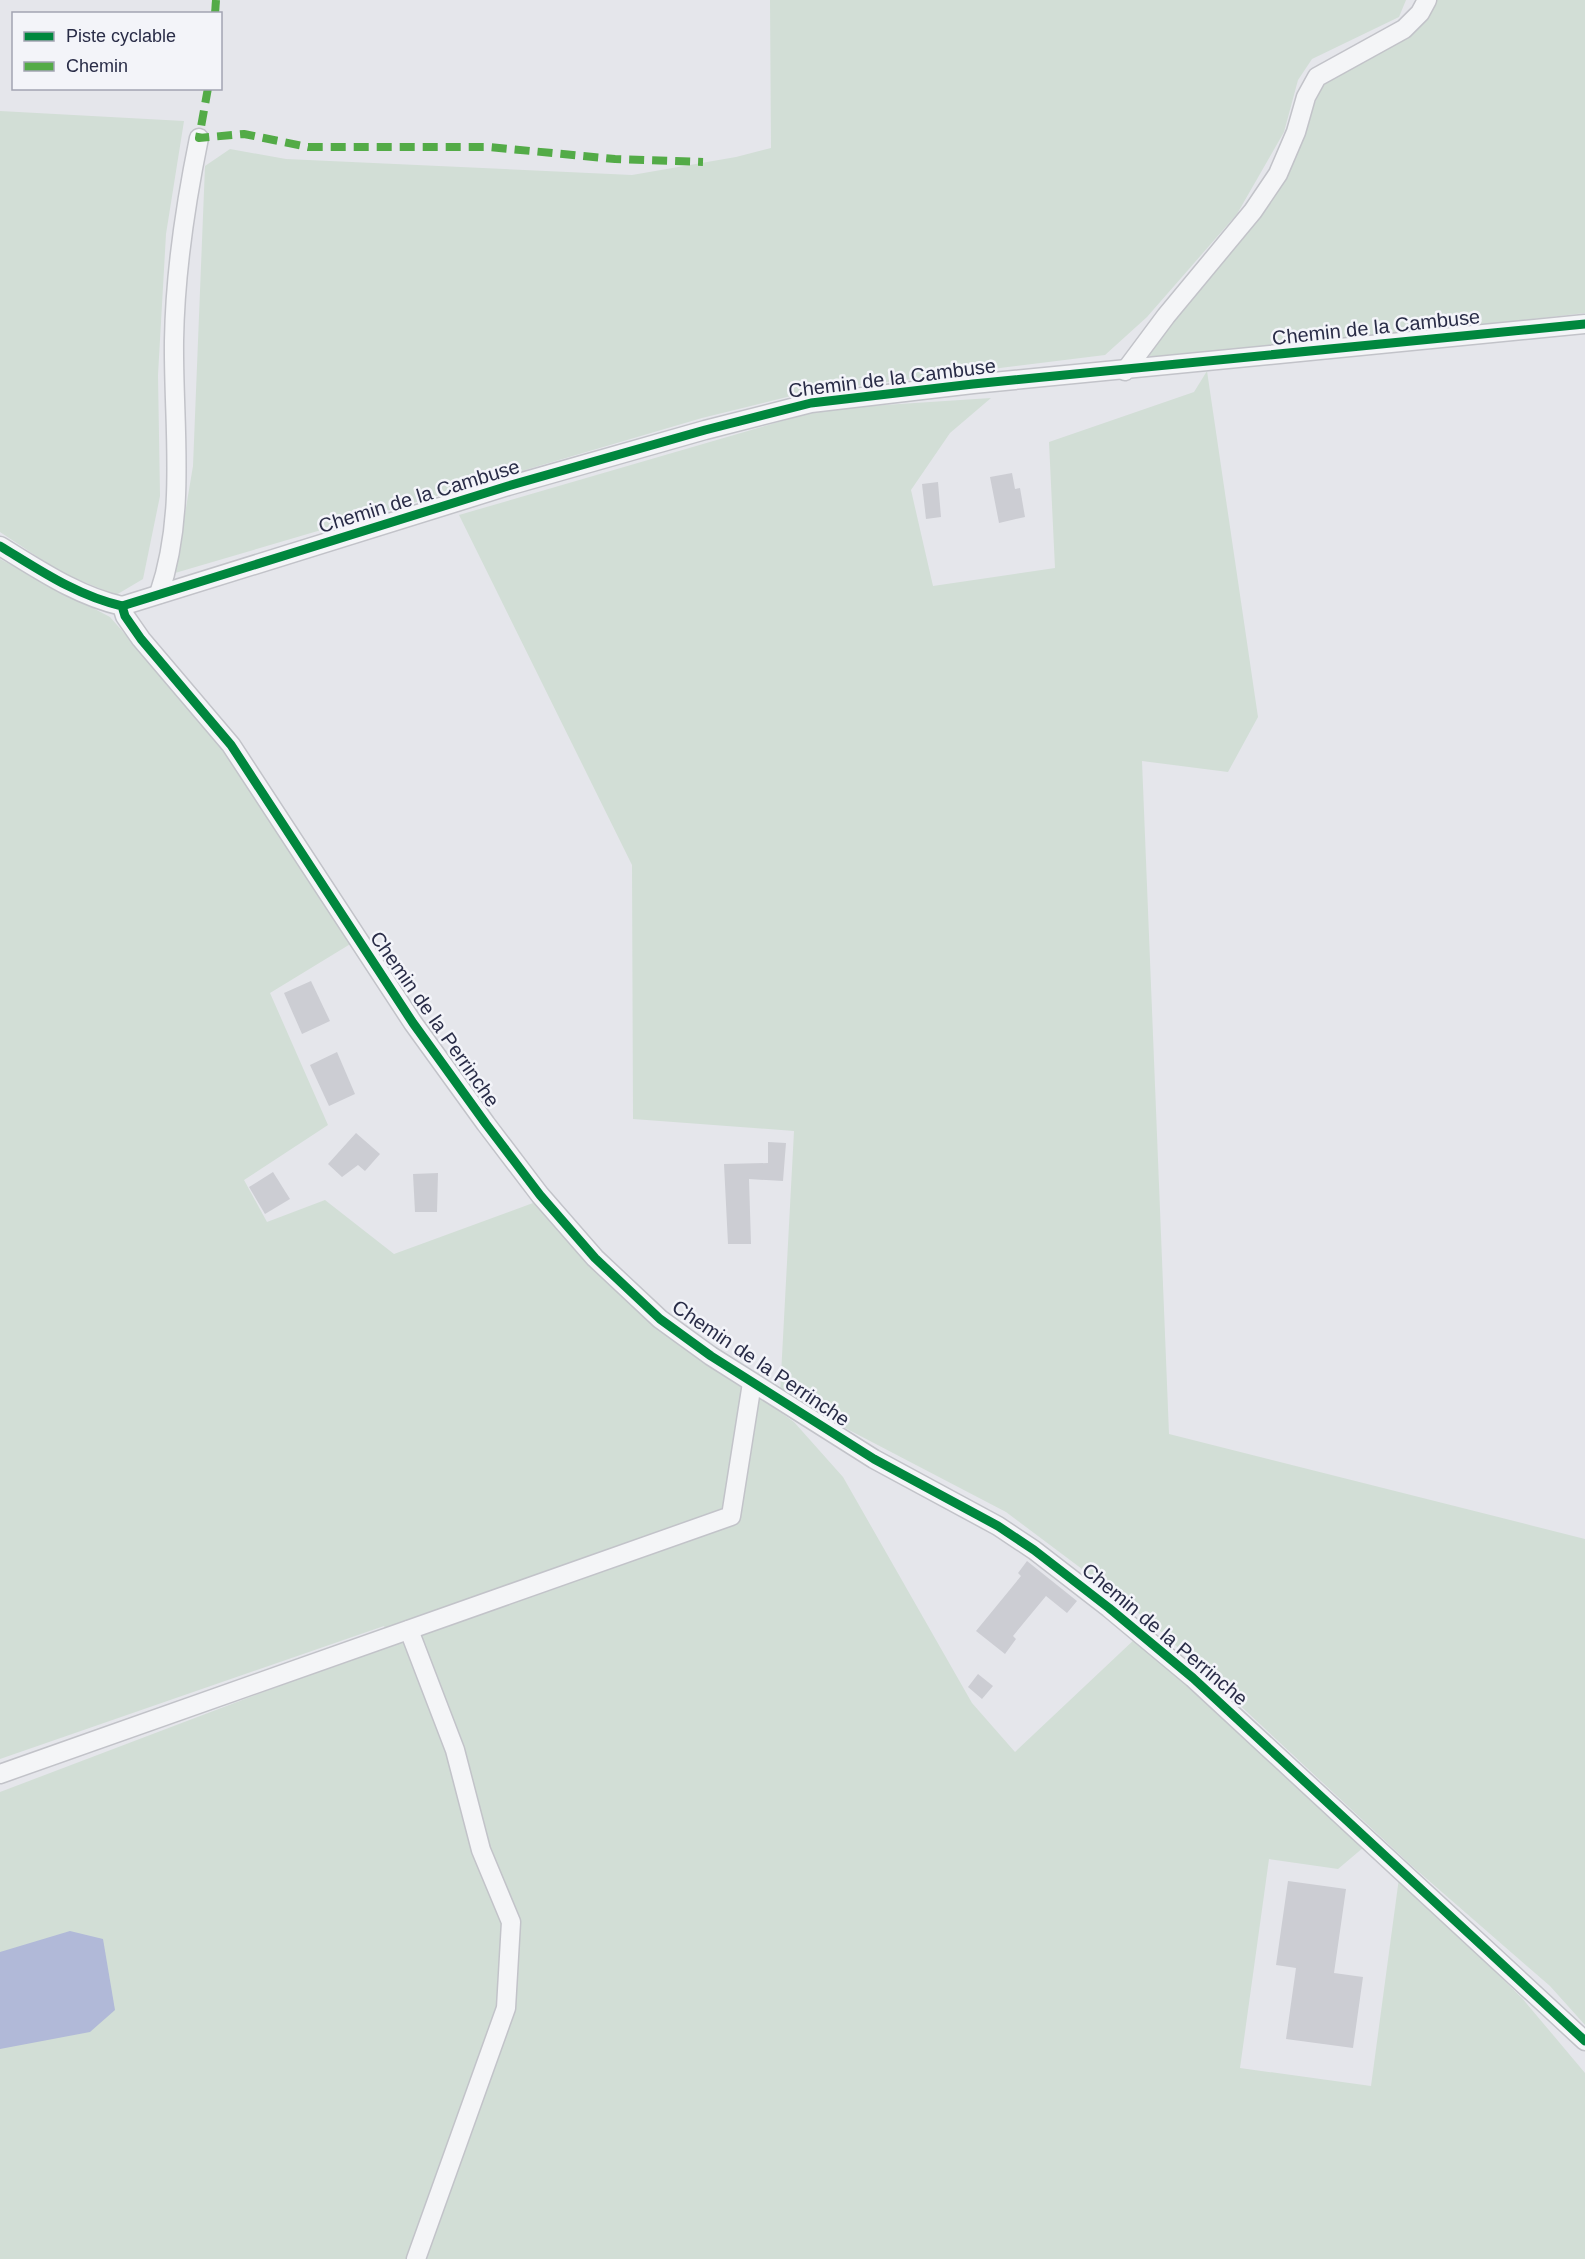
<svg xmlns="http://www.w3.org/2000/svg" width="1585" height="2259" font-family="Helvetica,sans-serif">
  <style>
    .green { fill: #d2ded6 }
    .water { fill: #b1b9d8 }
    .building { fill: #cccdd3 }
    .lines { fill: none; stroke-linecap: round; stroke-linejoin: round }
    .minor-casing { stroke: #c2c3c9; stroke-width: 21 }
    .minor { stroke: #f4f5f7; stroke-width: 18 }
    .quiet { stroke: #53ab47; stroke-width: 8; stroke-dasharray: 15 8; stroke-linecap: butt }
    .cycleway-casing { stroke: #f3f4f9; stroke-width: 13 }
    .cycleway { stroke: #00873e; stroke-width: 9 }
    .labels { text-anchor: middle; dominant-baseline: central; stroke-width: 5; stroke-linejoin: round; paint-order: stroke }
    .street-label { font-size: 20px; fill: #292c47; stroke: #f3f4f9 }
  </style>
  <rect width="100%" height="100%" fill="#e5e6eb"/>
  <g class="green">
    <polygon points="770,0 1406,0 1399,17 1312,59 1298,80 1284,132 1237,214 1147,317 1105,355 807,392 702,418 175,573 193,466 205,166 230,149 286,159 632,175 736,157 771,148"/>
    <polygon points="1437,0 1585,0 1585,313 1331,342 1150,357 1149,348 1236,247 1270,202 1286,175 1321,88 1335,73 1423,23"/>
    <polygon points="0,111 184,121 166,234 158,375 160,496 143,579 116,595 62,573 0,532"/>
    <polygon points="1207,371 1258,717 1228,772 1142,761 1169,1434 1585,1539 1585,2025 1550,1986 1412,1866 1158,1629 1110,1590 1006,1512 780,1394 794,1131 633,1119 632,865 459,515 823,409 991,398 950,433 911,490 933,586 1055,568 1049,442 1194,392"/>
    <polygon points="0,559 110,617 214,735 352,943 270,993 328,1125 244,1180 267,1222 325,1200 394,1254 533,1203 644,1317 720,1368 794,1422 843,1477 972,1703 1015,1752 1137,1637 1364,1847 1338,1869 1269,1859 1240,2068 1371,2086 1399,1878 1522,1998 1585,2073 1585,2259 0,2259 0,1792 390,1644 384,1626 0,1759"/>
  </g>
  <polygon class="water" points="70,1931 103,1939 115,2010 90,2032 0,2049 0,1952"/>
  <g class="building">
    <polygon points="1012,473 1015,489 1020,488 1025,517 999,523 990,477"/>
    <polygon points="938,482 941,517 926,519 922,484"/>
    <polygon points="311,981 330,1021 302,1034 284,993"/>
    <polygon points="337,1052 355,1094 329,1106 310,1065"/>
    <polygon points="356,1133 380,1154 365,1171 358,1165 342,1177 328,1164"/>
    <polygon points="768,1142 786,1143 783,1181 749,1179 751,1244 728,1244 724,1164 768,1163"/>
    <polygon points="273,1172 290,1199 265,1214 249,1187"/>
    <polygon points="438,1173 437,1212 415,1212 413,1174"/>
    <polygon points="1027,1561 1077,1601 1067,1613 1046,1596 1013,1636 1016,1639 1005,1654 976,1631 1021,1576 1018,1573"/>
    <polygon points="978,1674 993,1686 982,1699 968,1687"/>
    <polygon points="1288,1881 1346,1889 1334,1973 1363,1977 1353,2048 1286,2039 1296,1968 1276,1965"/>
  </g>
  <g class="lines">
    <g class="minor-casing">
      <g id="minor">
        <polyline points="1125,371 1166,316 1253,211 1278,174 1296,132 1306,97 1317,77 1404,29 1420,13 1427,0"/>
        <path d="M0,546c38,23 77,50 122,60l3,10 16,23 90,106 182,278 73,101 54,71 55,63 65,61 51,37 163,103 124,67 36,24 75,58 84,70 392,363"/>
        <path d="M159,594c28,-82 14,-168 15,-253 1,-69 11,-135 25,-203"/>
        <polyline points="122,606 508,486 705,430 811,403 973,384 1585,324"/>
        <polyline points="409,1630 455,1750 481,1850 511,1922 506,2008 416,2259"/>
        <polyline points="0,1774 731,1516 752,1383"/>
      </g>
    </g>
    <use href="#minor" class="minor"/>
    <g class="quiet">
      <polyline points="215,14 216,0"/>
      <polyline points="208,88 199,138 244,134 308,147 489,147 615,159 703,162"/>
    </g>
    <g class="cycleway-casing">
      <g id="cycleway">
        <path d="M0,546c38,23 77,50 122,60l3,10 16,23 90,106 182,278 73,101 54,71 55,63 65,61 51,37 163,103 124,67 36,24 75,58 84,70 392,363"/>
        <polyline points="122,606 508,486 705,430 811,403 973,384 1585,324"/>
      </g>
    </g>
    <use href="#cycleway" class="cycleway"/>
  </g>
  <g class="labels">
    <g class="street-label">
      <text transform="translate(1376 327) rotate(-6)">Chemin de la Cambuse</text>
      <text transform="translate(892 378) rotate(-7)">Chemin de la Cambuse</text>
      <text transform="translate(419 496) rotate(-17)">Chemin de la Cambuse</text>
      <text transform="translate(435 1019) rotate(55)">Chemin de la Perrinche</text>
      <text transform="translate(761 1363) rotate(34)">Chemin de la Perrinche</text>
      <text transform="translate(1165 1634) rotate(40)">Chemin de la Perrinche</text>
    </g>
  </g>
  <rect x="12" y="12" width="210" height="78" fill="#f3f4f9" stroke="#a2a4b2" stroke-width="1.5"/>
  <rect x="24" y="32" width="30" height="9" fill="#00873e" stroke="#a2a4b2" stroke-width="1.5"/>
  <text x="66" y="42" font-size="18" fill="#292c47">Piste cyclable</text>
  <rect x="24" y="62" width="30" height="9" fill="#53ab47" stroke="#a2a4b2" stroke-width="1.5"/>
  <text x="66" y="72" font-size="18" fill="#292c47">Chemin</text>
</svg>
